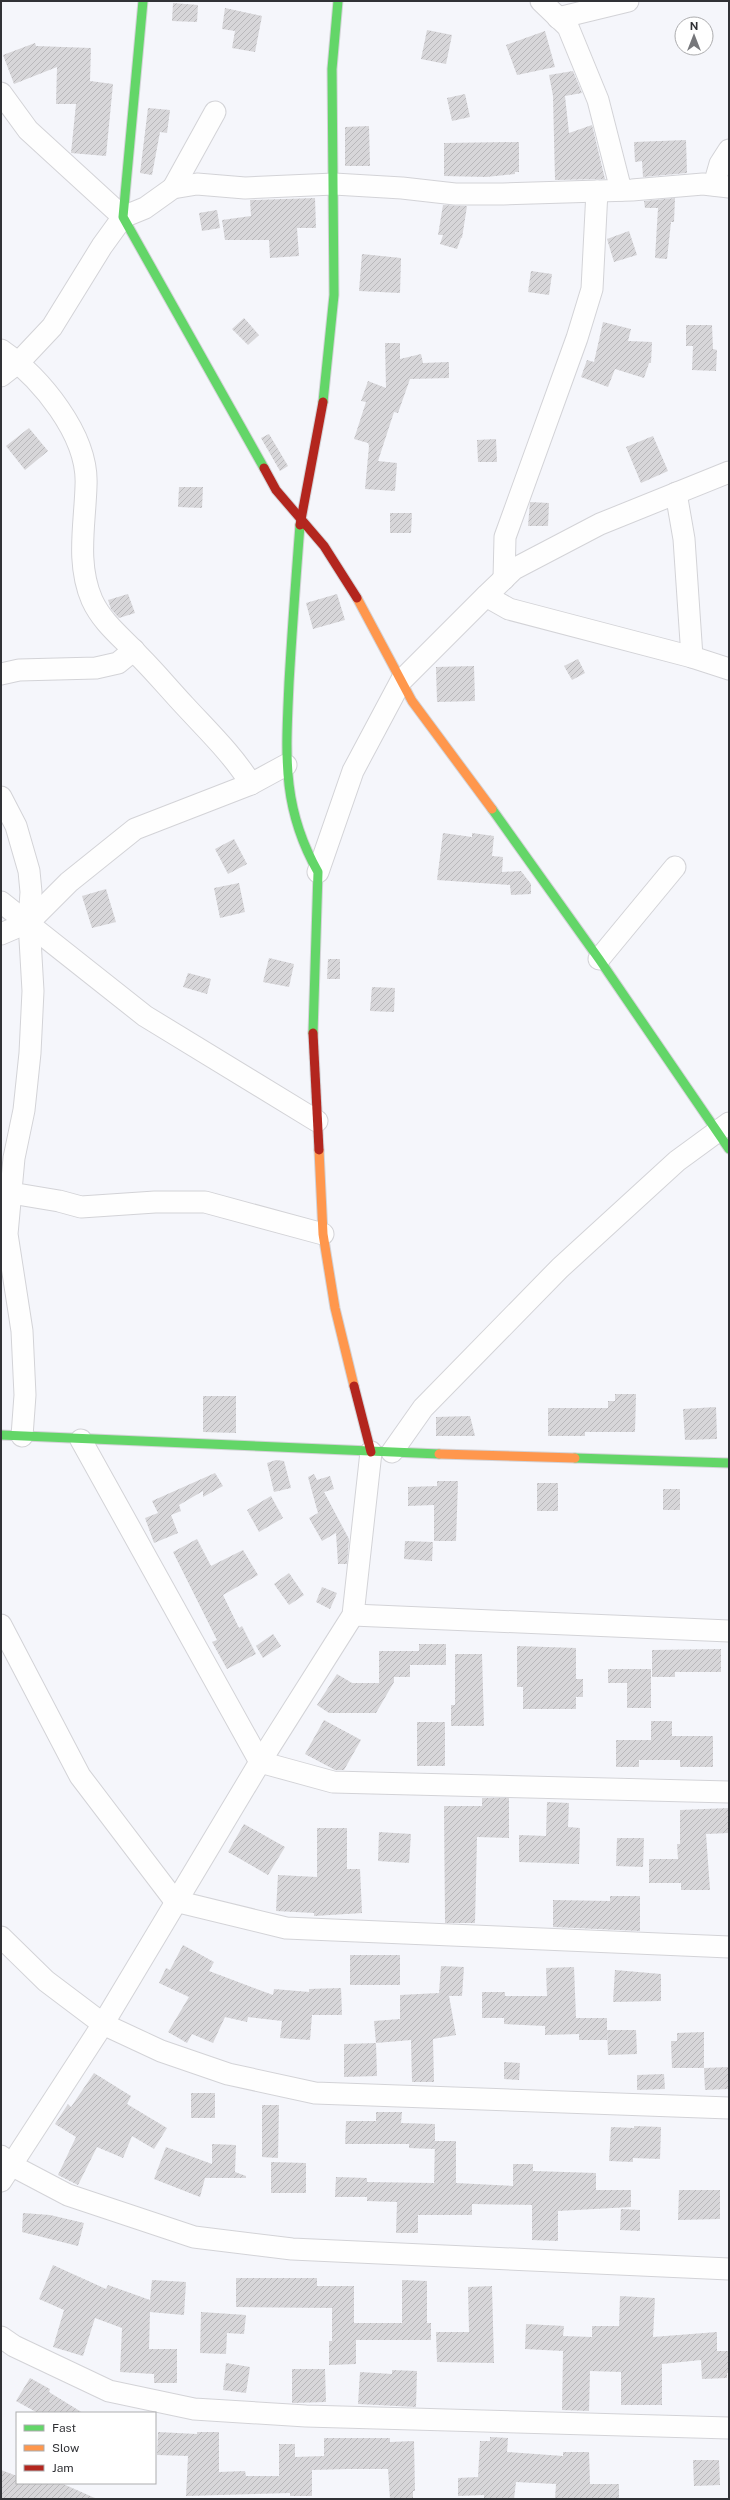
<svg xmlns="http://www.w3.org/2000/svg" width="730" height="2500" font-family="'Public Sans',sans-serif">
  <style>
    .building { fill: url(#building-hatch) }
    .lines { fill: none; stroke-linecap: round; stroke-linejoin: round }
    .street-casing { stroke: #d3d3d7; stroke-width: 23 }
    .fast-casing { stroke: #d3d3d7; stroke-width: 11 }
    .slow-casing { stroke: #d3d3d7; stroke-width: 11 }
    .jam-casing { stroke: #d3d3d7; stroke-width: 11 }
    .street { stroke: #fefefe; stroke-width: 21 }
    .fast { stroke: #63d668; stroke-width: 9 }
    .slow { stroke: #ff974d; stroke-width: 9 }
    .jam { stroke: #b3261e; stroke-width: 9 }
  </style>
  <defs>
    <pattern id="building-hatch" width="6" height="6" patternUnits="userSpaceOnUse"><rect width="6" height="6" fill="#d7d6d9"/><path d="M-1 1l2-2M0 6l6-6M5 7l2-2" fill="none" stroke="#b9b8bb"/></pattern>
  </defs>
  <rect width="100%" height="100%" fill="#f5f6fb"/>
  <g class="building">
    <polygon points="173,3 198,5 197,22 172,21"/>
    <polygon points="225,8 262,16 255,52 232,48 235,31 222,29"/>
    <polygon points="427,30 452,35 446,64 421,59"/>
    <polygon points="545,31 555,67 517,75 506,45"/>
    <polygon points="35,43 36,46 91,48 90,81 113,84 106,156 71,153 76,104 56,104 57,67 14,84 3,55"/>
    <polygon points="573,71 582,93 565,96 569,133 592,125 605,179 555,180 553,96 549,75"/>
    <polygon points="465,94 470,117 452,121 447,98"/>
    <polygon points="148,108 170,110 167,133 160,132 152,175 140,173"/>
    <polygon points="369,126 370,166 345,166 345,127"/>
    <polygon points="686,140 687,173 643,177 642,161 635,162 634,142"/>
    <polygon points="519,142 519,172 515,172 515,174 486,177 444,176 444,143"/>
    <polygon points="315,198 316,228 297,228 299,256 270,258 269,240 225,240 222,220 251,216 250,200"/>
    <polygon points="675,198 674,222 671,222 667,259 655,258 658,208 645,208 644,201"/>
    <polygon points="443,205 467,206 462,238 461,238 457,249 440,244 443,235 438,235"/>
    <polygon points="217,210 220,228 202,231 199,213"/>
    <polygon points="629,231 637,255 614,262 607,239"/>
    <polygon points="362,254 401,258 400,293 359,291"/>
    <polygon points="531,271 552,274 549,295 528,292"/>
    <polygon points="244,318 259,335 248,345 232,329"/>
    <polygon points="603,322 631,329 628,341 652,342 651,363 649,363 644,378 615,369 608,387 581,377 587,360 594,362"/>
    <polygon points="686,325 712,325 713,349 717,350 716,371 692,370 693,346 686,346"/>
    <polygon points="385,343 400,343 400,359 421,354 423,363 449,362 449,378 410,379 398,413 394,412 378,461 397,463 395,491 365,489 369,446 368,443 354,439 366,402 361,401 368,381 386,388"/>
    <polygon points="29,428 48,451 25,470 6,446"/>
    <polygon points="269,434 288,466 280,471 261,438"/>
    <polygon points="653,436 668,471 641,483 626,447"/>
    <polygon points="496,439 497,462 478,462 477,440"/>
    <polygon points="179,487 203,487 202,508 178,507"/>
    <polygon points="530,502 549,503 548,526 528,526"/>
    <polygon points="390,513 412,513 411,533 390,533"/>
    <polygon points="128,594 135,613 119,618 111,609 108,600"/>
    <polygon points="337,594 345,620 313,629 306,603"/>
    <polygon points="578,659 585,673 572,680 564,666"/>
    <polygon points="474,666 475,701 437,702 436,667"/>
    <polygon points="443,833 472,837 472,833 494,836 492,856 503,857 502,872 521,871 531,884 531,894 511,895 510,885 437,880"/>
    <polygon points="234,839 247,864 228,874 215,849"/>
    <polygon points="239,883 245,912 220,918 214,888"/>
    <polygon points="106,889 116,922 92,928 82,896"/>
    <polygon points="269,958 294,964 289,987 263,982"/>
    <polygon points="328,959 340,959 340,979 327,979"/>
    <polygon points="188,973 211,979 207,994 183,987"/>
    <polygon points="372,987 395,988 394,1012 370,1011"/>
    <polygon points="615,1394 636,1394 635,1432 585,1432 585,1436 548,1436 548,1408 608,1408 608,1401 615,1401"/>
    <polygon points="203,1396 236,1396 236,1433 203,1432"/>
    <polygon points="716,1407 717,1439 685,1440 683,1409"/>
    <polygon points="470,1416 475,1436 436,1436 436,1417"/>
    <polygon points="276,1460 284,1461 291,1488 274,1492 267,1463"/>
    <polygon points="215,1473 223,1486 203,1497 203,1491 179,1505 181,1511 171,1515 178,1533 154,1543 145,1518 158,1513 152,1501"/>
    <polygon points="314,1474 317,1480 330,1476 334,1489 324,1492 349,1539 347,1564 338,1564 336,1533 322,1541 309,1518 318,1513 308,1477"/>
    <polygon points="437,1481 458,1481 456,1541 434,1541 434,1505 408,1506 408,1487 437,1486"/>
    <rect x="537" y="1483" width="21" height="28"/>
    <rect x="663" y="1489" width="17" height="21"/>
    <polygon points="271,1496 283,1518 259,1532 247,1510"/>
    <polygon points="197,1539 211,1566 243,1550 258,1575 223,1595 239,1628 242,1626 256,1654 227,1669 212,1642 217,1640 173,1552"/>
    <polygon points="405,1541 433,1542 432,1561 404,1559"/>
    <polygon points="289,1573 304,1595 289,1605 274,1584"/>
    <polygon points="322,1587 337,1593 330,1609 316,1602"/>
    <polygon points="273,1634 281,1646 263,1658 256,1646"/>
    <polygon points="419,1644 446,1644 446,1665 410,1665 410,1677 394,1677 394,1682 376,1713 329,1713 317,1705 337,1674 352,1683 379,1683 379,1651 419,1651"/>
    <polygon points="517,1646 576,1648 576,1679 583,1679 583,1697 576,1697 576,1709 523,1709 523,1687 517,1687"/>
    <polygon points="721,1649 721,1672 675,1672 675,1677 652,1677 652,1650"/>
    <polygon points="455,1654 482,1654 484,1726 451,1726 451,1705 455,1705"/>
    <polygon points="608,1669 651,1669 651,1708 627,1708 627,1683 608,1683"/>
    <polygon points="324,1720 361,1740 344,1770 335,1770 305,1754"/>
    <polygon points="651,1721 672,1721 672,1736 713,1736 713,1767 680,1767 680,1760 639,1760 639,1767 616,1767 616,1740 651,1740"/>
    <rect x="417" y="1722" width="28" height="44"/>
    <polygon points="482,1798 509,1798 509,1838 477,1837 475,1923 445,1923 444,1806 482,1806"/>
    <polygon points="547,1802 569,1803 568,1827 580,1828 579,1864 519,1862 519,1835 546,1836"/>
    <polygon points="729,1808 729,1833 706,1834 710,1890 681,1890 681,1883 649,1883 649,1859 678,1859 677,1844 680,1844 680,1810"/>
    <polygon points="244,1824 285,1847 268,1875 228,1852"/>
    <polygon points="317,1828 347,1828 347,1869 360,1869 362,1913 314,1916 314,1913 276,1911 278,1875 317,1877"/>
    <polygon points="379,1832 411,1834 409,1863 378,1861"/>
    <polygon points="617,1838 644,1838 643,1867 616,1866"/>
    <polygon points="610,1896 640,1896 640,1931 553,1927 553,1900 610,1901"/>
    <polygon points="183,1945 214,1962 209,1971 273,1995 274,1989 309,1992 309,1989 341,1988 342,2015 312,2015 310,2040 280,2038 282,2021 248,2017 247,2022 225,2017 213,2043 192,2034 187,2043 168,2032 189,1997 159,1983 166,1968 170,1970"/>
    <rect x="350" y="1955" width="50" height="30"/>
    <polygon points="441,1966 464,1967 462,1996 449,1996 456,2035 433,2039 434,2082 412,2082 411,2040 376,2043 374,2021 400,2019 400,1995 439,1993"/>
    <polygon points="574,1967 576,2018 607,2018 607,2040 579,2040 579,2034 545,2035 545,2026 504,2024 504,2018 482,2018 482,1992 505,1992 505,1996 547,1996 546,1968"/>
    <polygon points="615,1970 661,1974 661,2001 613,2002"/>
    <polygon points="607,2030 636,2030 637,2054 608,2055"/>
    <polygon points="704,2032 704,2068 672,2068 671,2041 677,2041 677,2033"/>
    <polygon points="376,2043 377,2076 344,2077 344,2044"/>
    <polygon points="504,2062 520,2063 519,2080 504,2079"/>
    <polygon points="729,2067 729,2089 705,2090 704,2068"/>
    <polygon points="94,2073 131,2096 127,2104 167,2128 154,2149 132,2136 123,2158 97,2147 78,2185 58,2175 76,2137 55,2124 68,2104 71,2107"/>
    <polygon points="664,2074 665,2089 637,2090 637,2075"/>
    <rect x="191" y="2093" width="24" height="25"/>
    <polygon points="262,2105 279,2105 278,2158 262,2157"/>
    <polygon points="376,2112 402,2112 401,2123 435,2124 435,2149 409,2148 409,2144 345,2144 346,2121 376,2121"/>
    <polygon points="634,2126 661,2127 660,2159 633,2158 633,2162 609,2161 611,2127 634,2128"/>
    <polygon points="435,2141 456,2141 456,2183 513,2186 513,2164 533,2164 533,2171 596,2173 596,2190 631,2190 631,2207 558,2211 558,2241 532,2240 532,2205 472,2204 472,2215 418,2215 418,2233 396,2233 397,2202 367,2201 367,2197 335,2197 336,2177 367,2178 367,2182 434,2183"/>
    <polygon points="212,2144 236,2145 235,2172 246,2176 246,2178 205,2178 200,2197 154,2179 166,2147 212,2164"/>
    <polygon points="271,2162 306,2163 306,2193 271,2193"/>
    <polygon points="679,2190 720,2190 720,2219 678,2220"/>
    <polygon points="621,2209 640,2210 640,2231 620,2230"/>
    <polygon points="23,2213 50,2215 84,2223 78,2246 22,2232"/>
    <polygon points="53,2265 106,2289 108,2285 150,2300 152,2280 186,2282 184,2315 150,2312 149,2349 177,2349 177,2383 154,2383 154,2374 120,2372 122,2328 95,2318 83,2356 53,2347 64,2310 39,2299"/>
    <polygon points="236,2278 317,2278 317,2286 354,2286 354,2323 402,2323 402,2280 427,2281 427,2323 431,2323 431,2340 356,2340 356,2364 329,2365 329,2341 332,2341 332,2308 236,2307"/>
    <polygon points="492,2286 494,2363 437,2362 436,2332 469,2332 468,2287"/>
    <polygon points="620,2296 655,2298 653,2337 717,2332 717,2351 729,2351 729,2373 727,2373 727,2378 702,2379 701,2360 662,2364 662,2405 621,2405 621,2372 590,2371 589,2411 562,2410 563,2351 525,2349 526,2324 564,2326 563,2336 592,2337 592,2326 619,2326"/>
    <polygon points="201,2312 246,2315 244,2334 227,2333 226,2354 200,2353"/>
    <polygon points="226,2363 250,2367 246,2393 223,2390"/>
    <polygon points="292,2369 325,2369 326,2402 292,2403"/>
    <polygon points="392,2370 417,2371 416,2407 358,2404 360,2372 392,2374"/>
    <polygon points="30,2378 50,2389 49,2392 83,2413 38,2413 16,2401"/>
    <polygon points="158,2432 197,2434 197,2432 219,2432 219,2472 245,2471 246,2476 279,2476 279,2444 295,2444 295,2457 324,2456 324,2438 390,2438 390,2442 414,2441 415,2491 413,2491 413,2499 390,2499 388,2469 348,2469 312,2470 312,2496 290,2496 290,2493 186,2496 188,2456 157,2455"/>
    <polygon points="490,2437 508,2438 507,2452 563,2456 563,2452 589,2452 590,2484 619,2484 619,2499 555,2499 556,2484 516,2482 514,2499 484,2499 484,2495 458,2496 458,2478 478,2477 480,2441 490,2441"/>
    <polygon points="693,2460 719,2460 720,2485 694,2486"/>
    <polygon points="1,2470 17,2476 17,2483 61,2483 97,2499 1,2499"/>
  </g>
  <g class="lines">
    <g class="street-casing">
      <g id="street">
        <polyline points="541,1 568,27 598,100 621,190"/>
        <polyline points="558,18 628,1"/>
        <polyline points="1,93 28,130 123,217"/>
        <polyline points="714,185 720,164 729,150"/>
        <polyline points="173,188 215,112"/>
        <path d="M1,350c39,27 88,85 85,136 -1,38 -10,77 6,114 11,24 31,38 48,57 16,16 30,33 45,49 24,26 48,49 66,78"/>
        <polyline points="1,376 19,362 52,327 102,246 123,217 145,208 173,188 197,184 245,188 334,184 402,188 455,194 503,194 632,190 703,184 729,187"/>
        <polyline points="676,493 684,539 692,657"/>
        <polyline points="504,579 505,537 577,338 592,289 597,191"/>
        <polyline points="486,596 509,609 692,657 729,669"/>
        <polyline points="1,674 19,670 96,668 118,663 134,650"/>
        <polyline points="1,797 16,826 29,871 31,892 29,922 33,991 30,1053 24,1110 14,1158 7,1234 22,1331 25,1395 22,1436"/>
        <polyline points="318,872 353,771 401,681 486,596 514,569 600,524 729,472"/>
        <polyline points="1,902 145,1016 317,1121"/>
        <polyline points="1,934 29,922 69,882 135,829 251,784 286,765"/>
        <polyline points="599,959 675,867"/>
        <polyline points="11,1193 59,1201 81,1207 155,1202 205,1202 323,1234"/>
        <polyline points="81,1440 260,1762 333,1782 729,1792"/>
        <polyline points="392,1452 423,1408 560,1268 677,1161 729,1123"/>
        <polyline points="353,1615 729,1631"/>
        <polyline points="1,1625 80,1776 175,1901 286,1928 729,1947"/>
        <polyline points="1,1937 46,1981 103,2024 161,2051 228,2074 315,2093 729,2108"/>
        <polyline points="1,2156 11,2165 68,2195 194,2237 292,2249 729,2269"/>
        <polyline points="1,2181 103,2024 260,1762 353,1615 371,1452"/>
        <polyline points="1,2337 14,2346 109,2391 194,2409 306,2416 729,2428"/>
      </g>
    </g>
    <g class="fast-casing">
      <g id="fast">
        <polyline points="143,1 123,217 264,468"/>
        <polyline points="323,402 334,295 332,69 338,1"/>
        <path d="M300,525c-4,52 -8,105 -11,158 -3,71 -8,124 29,189l-5,161"/>
        <polyline points="492,809 599,959 729,1149"/>
        <polyline points="1,1435 439,1454"/>
        <polyline points="575,1458 729,1463"/>
      </g>
    </g>
    <g class="slow-casing">
      <g id="slow">
        <polyline points="357,598 412,701 492,809"/>
        <polyline points="319,1150 323,1234 335,1308 354,1386"/>
        <polyline points="439,1454 575,1458"/>
      </g>
    </g>
    <g class="jam-casing">
      <g id="jam">
        <polyline points="264,468 276,490 324,546 357,598"/>
        <polyline points="300,525 323,402"/>
        <polyline points="313,1033 319,1150"/>
        <polyline points="354,1386 371,1452"/>
      </g>
    </g>
    <use href="#street" class="street"/>
    <use href="#fast" class="fast"/>
    <use href="#slow" class="slow"/>
    <use href="#jam" class="jam"/>
  </g>
  <rect width="730" height="2500" fill="none" stroke="#313236" stroke-width="4"/>
  <rect x="16" y="2412" width="140" height="72" fill="#ffffff" stroke="#adadaf"/>
  <rect x="24" y="2425" width="20" height="6" fill="#63d668" stroke="#adadaf"/>
  <text x="52" y="2432" font-size="12" fill="#313236">Fast</text>
  <rect x="24" y="2445" width="20" height="6" fill="#ff974d" stroke="#adadaf"/>
  <text x="52" y="2452" font-size="12" fill="#313236">Slow</text>
  <rect x="24" y="2465" width="20" height="6" fill="#b3261e" stroke="#adadaf"/>
  <text x="52" y="2472" font-size="12" fill="#313236">Jam</text>
  <g transform="translate(694 36)"><circle r="19" fill="#ffffff" stroke="#adadaf"/>
  <path d="M0-3L7 15L0 10L-7 15Z" fill="#76777b"/>
  <text y="-6" font-size="11" font-weight="bold" text-anchor="middle" fill="#313236">N</text>
  </g>
</svg>
